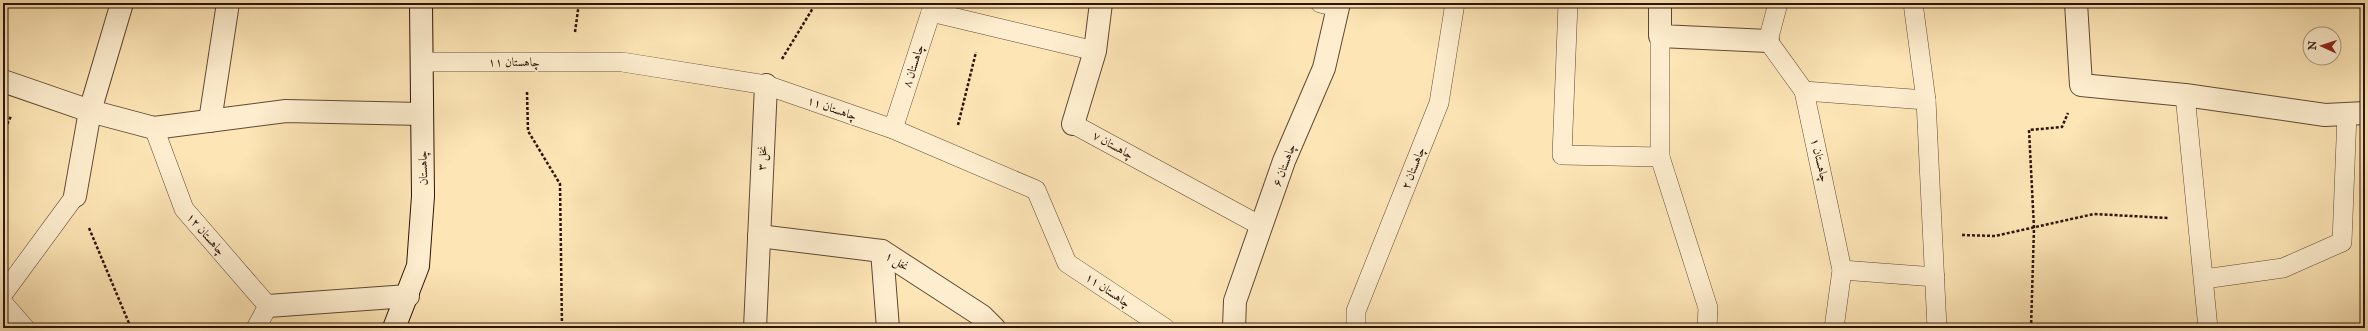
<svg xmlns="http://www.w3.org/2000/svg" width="2368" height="331" font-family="'IM FELL Great Primer',Amiri,serif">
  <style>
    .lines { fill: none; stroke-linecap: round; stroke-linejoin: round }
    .lane-casing { stroke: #604832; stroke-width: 20 }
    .street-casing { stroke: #604832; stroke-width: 24 }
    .secondary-casing { stroke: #2c1306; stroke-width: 24 }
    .path { stroke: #2c1306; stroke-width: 2.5; stroke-dasharray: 3 2; stroke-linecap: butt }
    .lane { stroke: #feeecf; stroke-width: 19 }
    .street { stroke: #feeecf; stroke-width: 22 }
    .secondary { stroke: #feeecf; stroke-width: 22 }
    .labels { text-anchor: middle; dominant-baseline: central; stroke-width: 3.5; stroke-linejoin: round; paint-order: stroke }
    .street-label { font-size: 12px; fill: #2c1306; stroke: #feeecf }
  </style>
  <rect width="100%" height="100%" fill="#fde5b5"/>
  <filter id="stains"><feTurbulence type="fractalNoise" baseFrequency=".005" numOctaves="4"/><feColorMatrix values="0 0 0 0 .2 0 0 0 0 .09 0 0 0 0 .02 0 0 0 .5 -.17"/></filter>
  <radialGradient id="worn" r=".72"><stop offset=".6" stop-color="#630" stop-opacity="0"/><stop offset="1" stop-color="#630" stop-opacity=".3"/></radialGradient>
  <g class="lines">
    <g class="lane-casing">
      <g id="lane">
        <polyline points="1320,3 1338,7"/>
        <polyline points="1568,3 1562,155 1660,157"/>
        <polyline points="1778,3 1768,41 1804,91 1842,270 1834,328"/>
        <polyline points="1913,3 1926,100 1937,328"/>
        <polyline points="931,12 1095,51"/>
        <polyline points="1660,36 1660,157 1708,308 1707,328"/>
        <polyline points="422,62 622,62 766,85 893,129 1036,190 1067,263 1165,328"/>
        <polyline points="1804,91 1926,100"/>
        <polyline points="2185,95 2208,328"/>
        <polyline points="1073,124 1261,226"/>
        <polyline points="154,128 184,209 268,306 256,328"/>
        <polyline points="893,129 931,12 931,3"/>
        <polyline points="1842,270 1935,277"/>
        <polyline points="2204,279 2283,268 2342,242 2347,114"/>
        <polyline points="3,294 75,196"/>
        <polyline points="3,303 25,328"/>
        <polyline points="1356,328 1356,311 1439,103 1455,3"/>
      </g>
    </g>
    <g class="street-casing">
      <g id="street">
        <polyline points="1660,3 1660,36 1768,41"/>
        <polyline points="2076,3 2081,85 2185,95 2325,115 2365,113"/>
        <polyline points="3,81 90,111 154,128 286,111 421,114"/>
        <polyline points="210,121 228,3"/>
        <polyline points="1073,124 1095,51 1101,3"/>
        <polyline points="75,196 90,111 122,3"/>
        <polyline points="759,236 882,251 982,316 994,328"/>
        <polyline points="882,251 888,328"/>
        <polyline points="268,306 408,296"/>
        <polyline points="755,328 766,85"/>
        <polyline points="1234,328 1235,301 1284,161 1324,68 1339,3"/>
      </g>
    </g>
    <g class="secondary-casing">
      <polyline id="secondary" points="394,328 418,266 423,196 421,3"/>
    </g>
    <g class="path">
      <polyline points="575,32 579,3"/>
      <polyline points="782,59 816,3"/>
      <polyline points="527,92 528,131 560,184 562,328"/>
      <polyline points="958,125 976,52"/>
      <polyline points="3,133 11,116"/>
      <polyline points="89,228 131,328"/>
      <polyline points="1962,235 1995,236 2094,214 2168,218"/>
      <polyline points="2031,328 2034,228 2029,130 2062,127 2068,113"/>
    </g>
    <use href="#lane" class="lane"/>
    <use href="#street" class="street"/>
    <use href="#secondary" class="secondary"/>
  </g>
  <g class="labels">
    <g class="street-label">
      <text x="514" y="62">چاهستان ۱۱</text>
      <text transform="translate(913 66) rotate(-72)">چاهستان ۸</text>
      <text transform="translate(832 108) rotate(19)">چاهستان ۱۱</text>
      <text transform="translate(1113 145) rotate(29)">چاهستان ۷</text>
      <text transform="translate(762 158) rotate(-87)">نخل ۳</text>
      <text transform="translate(1820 160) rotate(77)">چاهستان ۱</text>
      <text transform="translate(1284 165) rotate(-69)">چاهستان ۶</text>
      <text transform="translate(423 168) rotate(-91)">چاهستان</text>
      <text transform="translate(1413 168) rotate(-68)">چاهستان ۲</text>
      <text transform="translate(206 234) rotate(49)">چاهستان ۱۲</text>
      <text transform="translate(897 261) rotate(32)">نخل ۱</text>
      <text transform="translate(1108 290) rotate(34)">چاهستان ۱۱</text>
    </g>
  </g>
  <rect width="2368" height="331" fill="none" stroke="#fde5b5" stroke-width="16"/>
  <rect x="4" y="4" width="2360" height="323" fill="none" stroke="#2c1306" stroke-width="2"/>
  <rect x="8" y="8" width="2352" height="315" fill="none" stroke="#2c1306"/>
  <g transform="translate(2322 46) rotate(273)"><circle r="19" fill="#feeecf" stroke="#aa967f"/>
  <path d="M0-3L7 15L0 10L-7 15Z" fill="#8f2418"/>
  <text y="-6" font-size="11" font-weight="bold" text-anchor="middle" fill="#2c1306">N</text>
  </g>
  <rect width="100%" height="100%" filter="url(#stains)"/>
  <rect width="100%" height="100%" fill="url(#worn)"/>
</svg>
